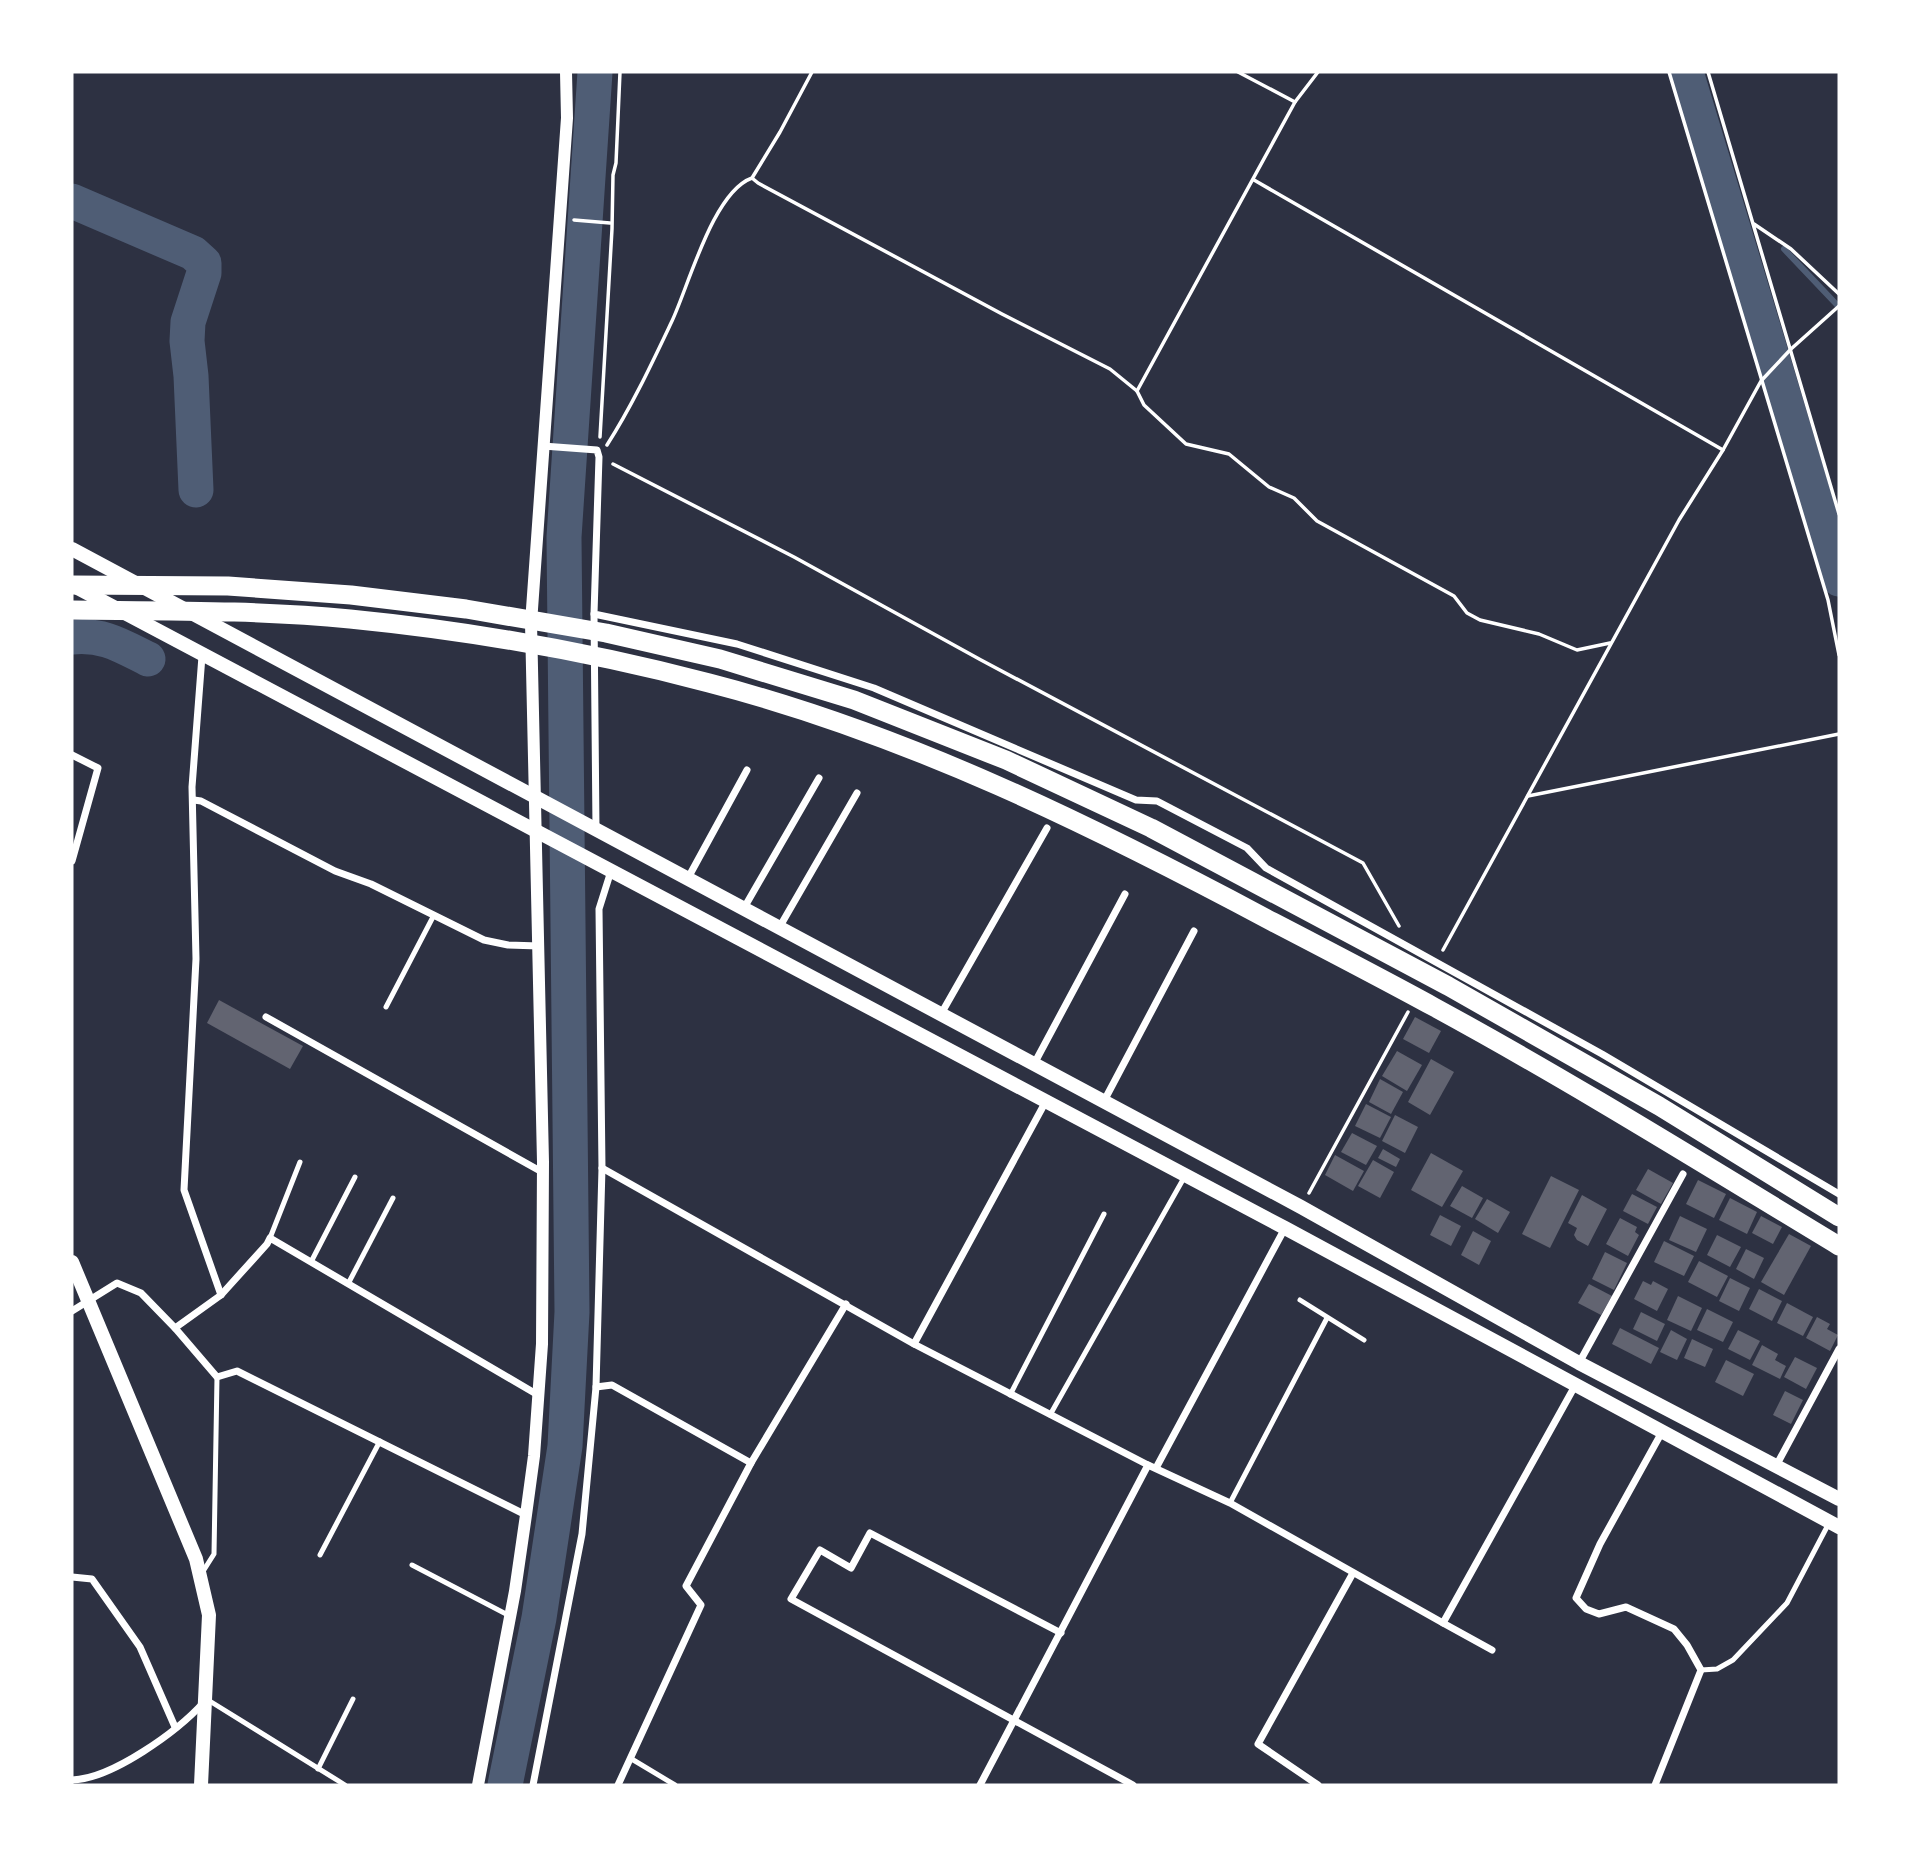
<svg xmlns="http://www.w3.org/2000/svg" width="1911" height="1857" font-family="'Noto Sans',sans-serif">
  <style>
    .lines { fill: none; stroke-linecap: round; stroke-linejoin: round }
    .stream { stroke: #4f5d75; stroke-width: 6 }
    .river { stroke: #4f5d75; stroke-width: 35 }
    .building { fill: #626471 }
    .path { stroke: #fff; stroke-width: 3.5 }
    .service { stroke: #fff; stroke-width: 5 }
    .minor { stroke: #fff; stroke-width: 7 }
    .tertiary { stroke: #fff; stroke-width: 12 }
    .secondary { stroke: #fff; stroke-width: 14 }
    .trunk { stroke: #fff; stroke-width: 19 }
  </style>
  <rect width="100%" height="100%" fill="#2d3142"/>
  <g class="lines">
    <polyline class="stream" points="1784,249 1839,307"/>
    <g class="river">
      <polyline points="1686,72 1839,579"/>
      <polyline points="72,201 193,253 204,263 204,273 188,322 187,341 191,376 196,490"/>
      <path d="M72,637c31,-3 48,8 76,22"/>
      <polyline points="505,1785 539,1618 565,1446 572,1312 564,537 595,72"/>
    </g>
  </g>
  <g class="building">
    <polygon points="219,1000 303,1046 290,1069 207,1023"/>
    <polygon points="1415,1017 1441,1031 1429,1053 1403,1039"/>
    <polygon points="1397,1051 1422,1065 1407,1091 1382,1076"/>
    <polygon points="1431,1059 1454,1072 1430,1115 1408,1102"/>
    <polygon points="1380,1079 1403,1092 1391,1114 1369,1102"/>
    <polygon points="1366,1104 1391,1117 1380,1138 1355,1126"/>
    <polygon points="1395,1115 1418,1127 1405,1153 1382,1141"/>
    <polygon points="1352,1133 1377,1146 1366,1165 1341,1152"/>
    <polygon points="1383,1149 1400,1159 1396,1167 1378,1158"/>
    <polygon points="1431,1153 1463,1171 1442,1207 1411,1190"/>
    <polygon points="1335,1155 1364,1171 1353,1191 1325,1175"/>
    <polygon points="1373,1160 1394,1172 1380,1198 1358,1186"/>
    <polygon points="1648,1169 1673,1183 1661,1204 1636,1190"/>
    <polygon points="1551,1176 1579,1190 1550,1248 1522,1234"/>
    <polygon points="1698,1180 1726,1194 1714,1218 1686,1204"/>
    <polygon points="1462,1186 1483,1198 1472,1218 1450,1206"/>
    <polygon points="1632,1194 1657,1207 1648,1224 1623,1211"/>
    <polygon points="1582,1195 1607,1209 1588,1246 1577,1240 1574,1235 1577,1228 1568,1223"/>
    <polygon points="1730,1198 1757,1212 1747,1234 1719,1220"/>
    <polygon points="1487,1199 1510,1212 1498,1233 1475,1219"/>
    <polygon points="1440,1215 1461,1226 1451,1246 1430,1235"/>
    <polygon points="1680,1216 1707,1229 1696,1252 1669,1240"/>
    <polygon points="1761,1216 1782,1227 1773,1244 1752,1233"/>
    <polygon points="1620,1218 1637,1227 1635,1232 1639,1235 1628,1256 1606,1244"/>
    <polygon points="1473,1231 1491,1241 1479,1265 1461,1255"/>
    <polygon points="1789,1234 1811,1246 1784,1295 1761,1282"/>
    <polygon points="1717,1235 1741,1247 1730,1267 1707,1255"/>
    <polygon points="1664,1241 1694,1256 1684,1276 1654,1262"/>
    <polygon points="1746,1249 1764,1258 1754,1279 1736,1269"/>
    <polygon points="1605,1252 1627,1263 1614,1290 1592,1279"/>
    <polygon points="1699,1261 1728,1276 1717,1297 1688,1282"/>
    <polygon points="1730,1278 1750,1288 1739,1311 1719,1301"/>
    <polygon points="1643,1281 1651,1285 1653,1281 1668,1289 1657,1311 1634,1299"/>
    <polygon points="1589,1284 1612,1296 1601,1315 1578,1303"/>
    <polygon points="1759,1289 1782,1301 1772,1321 1749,1309"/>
    <polygon points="1678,1296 1702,1308 1691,1331 1667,1320"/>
    <polygon points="1787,1303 1813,1317 1803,1336 1777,1323"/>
    <polygon points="1707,1309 1733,1322 1723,1342 1697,1330"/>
    <polygon points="1641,1312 1665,1324 1657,1341 1633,1329"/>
    <polygon points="1817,1317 1830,1324 1827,1329 1838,1335 1830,1351 1806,1338"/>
    <polygon points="1620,1328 1659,1348 1651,1364 1612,1344"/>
    <polygon points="1671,1330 1687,1339 1677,1360 1660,1352"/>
    <polygon points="1738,1330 1760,1341 1750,1360 1728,1349"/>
    <polygon points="1692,1339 1713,1349 1705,1367 1684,1358"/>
    <polygon points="1762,1345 1778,1354 1775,1360 1786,1366 1780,1379 1752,1365"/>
    <polygon points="1795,1357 1817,1368 1806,1389 1784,1377"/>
    <polygon points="1726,1360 1754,1374 1743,1396 1715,1382"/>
    <polygon points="1785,1391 1803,1400 1791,1424 1773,1415"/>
  </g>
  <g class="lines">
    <g class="path">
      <polyline points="1238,72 1295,102"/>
      <polyline points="1669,72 1828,600 1839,655"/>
      <polyline points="1708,72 1839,514"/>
      <polyline points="752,178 758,183 1002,314 1110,369 1137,391 1144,405 1186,444 1229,454 1269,487 1294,498 1317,521 1454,596 1467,613 1480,620 1539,634 1577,650 1610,643"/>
      <polyline points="1254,180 1723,450"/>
      <polyline points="574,220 610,223"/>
      <polyline points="1754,224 1791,249 1839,294"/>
      <polyline points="1137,391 1295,102 1318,72"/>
      <polyline points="600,437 612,229 613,175 616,163 620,72"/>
      <path d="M607,445c25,-39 45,-82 65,-124 17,-36 41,-129 80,-143l28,-46 32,-60"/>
      <polyline points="613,464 794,557 981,660 1363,863 1399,926"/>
      <polyline points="1528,796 1839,734"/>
      <polyline points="1443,950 1679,520 1723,450 1761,381 1791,349 1839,306"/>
      <polyline points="1309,1193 1408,1012"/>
    </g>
    <g class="service">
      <polyline points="386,1007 434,915"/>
      <polyline points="270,1238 300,1162"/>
      <polyline points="311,1262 355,1177"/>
      <polyline points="348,1284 393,1198"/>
      <polyline points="1300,1300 1364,1340"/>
      <polyline points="1010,1395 1104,1214"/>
      <polyline points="1050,1415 1185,1176"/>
      <polyline points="1230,1503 1327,1318"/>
      <polyline points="320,1555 380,1441"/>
      <polyline points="412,1565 510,1616"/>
      <polyline points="202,1573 214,1554 217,1377"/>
      <polyline points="1701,1670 1717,1669 1733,1660 1787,1603 1829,1523"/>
      <polyline points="208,1700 345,1785"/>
      <polyline points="630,1758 675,1785"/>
      <polyline points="318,1769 353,1699"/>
    </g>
    <g class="minor">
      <polyline points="543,446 597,450 599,457 594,614 737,644 874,688 1136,800 1157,801 1247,848 1266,868 1602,1054 1839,1194"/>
      <polyline points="594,614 596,829"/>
      <polyline points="202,656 192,787 196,959 184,1190 221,1295"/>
      <polyline points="72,755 98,768 72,861"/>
      <polyline points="194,800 201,801 335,871 371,884 484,940 508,945 539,946"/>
      <polyline points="688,878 747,770"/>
      <polyline points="744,908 819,778"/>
      <polyline points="779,928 857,793"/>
      <polyline points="941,1014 1047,828"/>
      <polyline points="266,1017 542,1172"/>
      <polyline points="1034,1064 1125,894"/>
      <polyline points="1104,1101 1194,931"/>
      <polyline points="602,1168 914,1344 1148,1465 1230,1503 1443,1623 1576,1384"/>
      <polyline points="72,1311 117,1283 141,1293 175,1328 217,1377 237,1371 526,1515"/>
      <polyline points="175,1328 221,1295 267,1244 270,1238 538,1395"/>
      <polyline points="914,1344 1046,1101"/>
      <polyline points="1579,1363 1683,1174"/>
      <polyline points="596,1387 612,1385 751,1463"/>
      <polyline points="1776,1466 1839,1349"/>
      <polyline points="1156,1468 1285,1228"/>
      <polyline points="72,1577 92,1579 140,1647 175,1727"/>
      <polyline points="1443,1623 1492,1650"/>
      <polyline points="1061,1633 870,1533 851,1568 820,1550 791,1599 1133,1785"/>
      <path d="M72,1780c40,-1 106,-49 132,-78"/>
      <polyline points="533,1785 582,1534 596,1387 602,1168 599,909 611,871"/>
      <polyline points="618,1785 701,1605 686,1586 751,1463 846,1304"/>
      <polyline points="980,1785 1148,1465"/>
      <polyline points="1318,1785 1258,1744 1353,1573"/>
      <polyline points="1655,1785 1701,1670 1687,1645 1674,1629 1626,1607 1599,1614 1586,1609 1576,1598 1600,1544 1662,1432"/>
    </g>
    <polyline class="tertiary" points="478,1785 515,1591 526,1515 534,1456 542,1344 543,1162 531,623 567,118 566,72"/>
    <g class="secondary">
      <polyline points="72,549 1301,1207 1579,1363 1839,1499"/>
      <polyline points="74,586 1285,1228 1839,1527"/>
      <polyline points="72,1262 196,1559 209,1615 201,1785"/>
    </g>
    <g class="trunk">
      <polyline points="72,585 228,586 351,595 466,609 606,633 720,659 854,700 1006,760 1151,828 1448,986 1659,1106 1839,1217"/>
      <path d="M72,610c92,1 186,0 278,9 121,12 241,33 359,64 198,51 384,143 564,239 54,28 108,56 161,85 138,75 271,158 405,239"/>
    </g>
  </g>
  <rect width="1911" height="1857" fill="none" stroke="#ffffff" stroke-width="147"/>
</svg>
